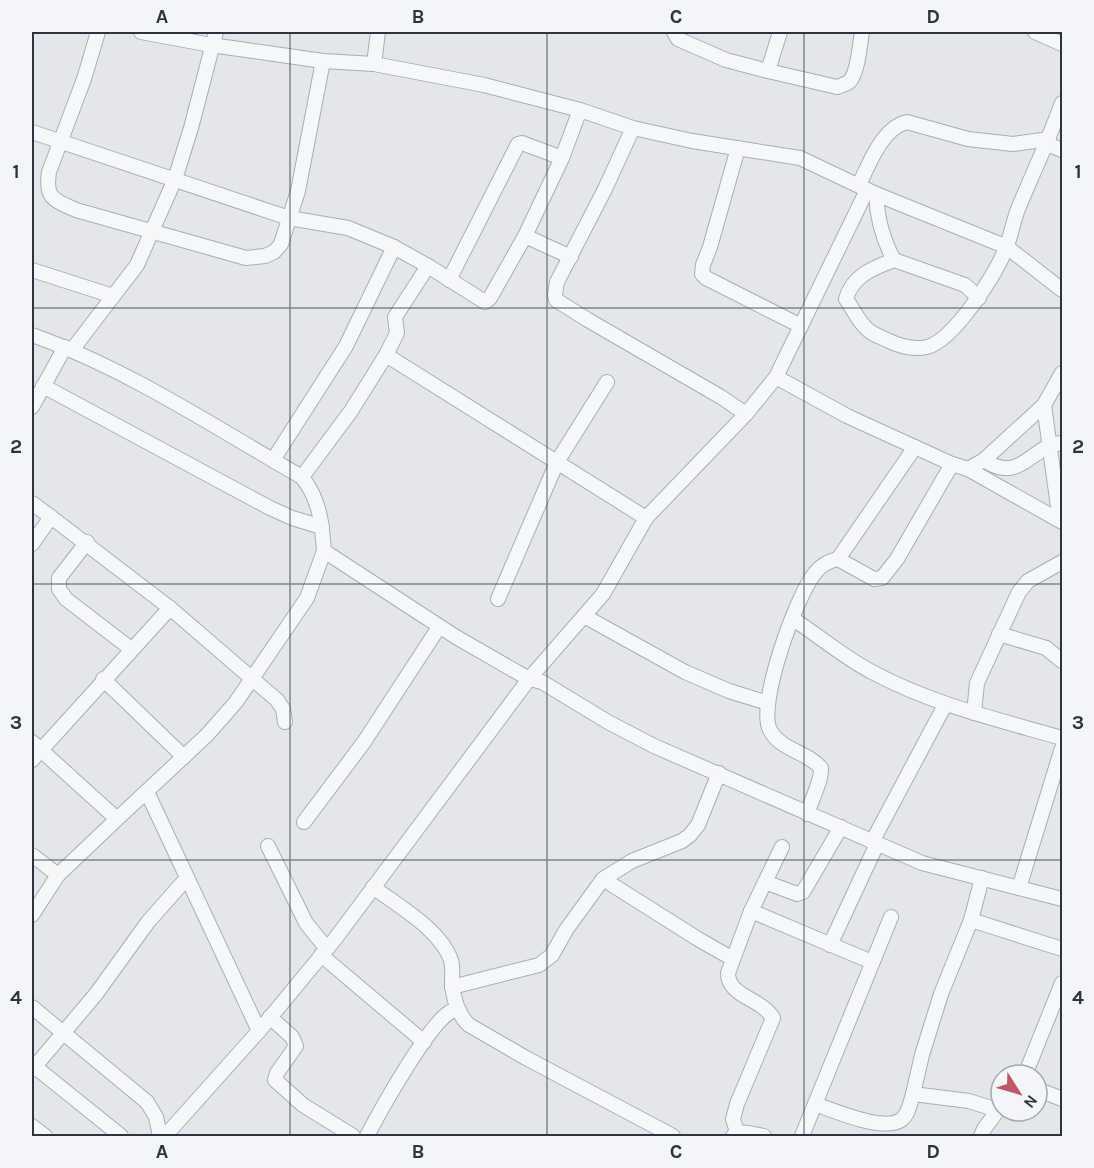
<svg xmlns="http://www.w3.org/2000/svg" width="1094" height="1168" font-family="Karla,sans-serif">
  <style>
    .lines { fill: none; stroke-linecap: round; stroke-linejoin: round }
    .street-casing { stroke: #a9adb4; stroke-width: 16 }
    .street { stroke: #f6f7f9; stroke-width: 14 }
    .grid { fill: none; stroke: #2d3441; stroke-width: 1.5; stroke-opacity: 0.55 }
    .neatline { fill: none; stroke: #2d3441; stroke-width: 2 }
    .grid-label { font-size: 20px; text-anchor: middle; font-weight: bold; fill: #2d3441 }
  </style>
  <rect width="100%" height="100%" fill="#e4e6ea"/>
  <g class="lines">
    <g class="street-casing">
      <g id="street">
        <path d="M98,32l-14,47 -35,93c-4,27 5,28 27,38l170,48 19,-2 9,-4 7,-8 17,-53 25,-130"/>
        <polyline points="141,32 211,45 323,61 374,64 484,85 580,110 633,128 692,141 800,158 876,194 1007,247 1062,290"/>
        <polyline points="674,32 678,39 726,60 768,71 780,32"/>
        <polyline points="1035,32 1062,44"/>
        <polyline points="374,64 378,32"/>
        <path d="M768,71l69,16c5,-2 10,-3 13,-6 8,-9 10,-38 12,-49"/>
        <polyline points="633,128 605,189 557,282 555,294 556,300 588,320 721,397 746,414"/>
        <polyline points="32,132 289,218 348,228 394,247 428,266"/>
        <polyline points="1047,144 1062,150"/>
        <polyline points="738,148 710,247 703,265 702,274 706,278 801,326"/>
        <path d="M859,185c10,-21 23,-57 48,-63l61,17 45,5 36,-5"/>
        <path d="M876,194c1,23 7,46 18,66 -21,8 -42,16 -48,39 7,10 12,22 21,30 5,5 13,8 20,11 12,6 26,10 40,7 27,-7 69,-73 79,-99 5,-12 7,-26 12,-39 15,-36 31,-70 44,-106"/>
        <polyline points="525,236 562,158 580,110"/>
        <path d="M571,257l-46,-21 -35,62 -5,4 -57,-36 -33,51 2,16 -11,22 -35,56 -49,66c18,23 20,46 22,74l132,86 73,42 13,3 66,40 46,24 268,117 140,36"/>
        <polyline points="894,260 965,285 979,298"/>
        <polyline points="32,270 113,296"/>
        <polyline points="449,280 518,144 522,143 562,158"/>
        <path d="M32,335c96,34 182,92 270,142"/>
        <polyline points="72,350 137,265 175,179 191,128 216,32"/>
        <polyline points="386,355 646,518 746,414 776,377 867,190"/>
        <polyline points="776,377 847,416 952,464 968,469 1062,522 1059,514 1044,405"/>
        <polyline points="43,386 270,508 292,518 322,527"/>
        <polyline points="32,407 65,347"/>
        <polyline points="273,460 346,346 394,247"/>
        <path d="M984,460c37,25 47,-15 78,-17"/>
        <polyline points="968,469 984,460 1044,405 1062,373"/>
        <polyline points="32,503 51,517 32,544"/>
        <polyline points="51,517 170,608 277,700 283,709 285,722"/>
        <polyline points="87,542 59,578 59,589 66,599 131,649"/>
        <polyline points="838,559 915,447"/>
        <polyline points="498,599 557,462 607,382"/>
        <polyline points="584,616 685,672 729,691 768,703"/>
        <path d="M793,619c26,17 52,39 79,53 62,33 124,47 190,66"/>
        <polyline points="999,634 1046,648 1062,661"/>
        <polyline points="103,679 184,757"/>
        <polyline points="974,713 977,683 1019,592 1028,581 1062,562"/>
        <polyline points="32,742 117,819 207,735 236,702 307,598 324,551"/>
        <polyline points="32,760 170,608"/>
        <polyline points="147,792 259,1031"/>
        <path d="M807,814c4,-13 15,-34 14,-46 -13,-16 -41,-18 -51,-38 -13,-25 26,-134 45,-157 5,-7 14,-12 23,-14l36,20 8,-1 15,-19 55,-95"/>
        <polyline points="304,822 364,742 439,627"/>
        <polyline points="872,842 945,705"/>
        <polyline points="268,846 306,923 327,949"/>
        <polyline points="32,855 58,875 32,915"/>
        <polyline points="58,875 117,819"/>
        <polyline points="603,879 698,939 733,959"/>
        <polyline points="765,882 797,894 803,892 841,827"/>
        <path d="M373,887c25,19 67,42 78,73 2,7 1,15 1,23 1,14 6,32 17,42l57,33 147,78"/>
        <polyline points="1019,888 1062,748"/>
        <polyline points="751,911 872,962"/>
        <polyline points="971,920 1062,949"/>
        <polyline points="830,945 877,844"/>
        <polyline points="321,955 424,1042"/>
        <polyline points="452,987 539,965 552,955 566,930 603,879 632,861 682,841 690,835 698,825 719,773"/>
        <polyline points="32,1007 147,1102 156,1117 160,1136"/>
        <polyline points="270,1017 292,1037 296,1046 277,1073 275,1080 303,1105 353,1136"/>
        <polyline points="34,1066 121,1136"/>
        <polyline points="32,1070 96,994 148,922 186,879"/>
        <polyline points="1025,1075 1062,983"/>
        <polyline points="1037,1089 1062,1099"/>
        <polyline points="913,1094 922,1055 941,994 971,920 982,878"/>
        <polyline points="815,1104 891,917"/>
        <polyline points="32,1126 45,1136"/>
        <path d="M737,1132l-4,-13 4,-15 36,-86c-13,-21 -45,-21 -45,-45l23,-62 31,-64"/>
        <polyline points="165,1136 259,1031 335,939 529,679 603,594 646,518"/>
        <path d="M367,1136c13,-25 61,-111 83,-124 2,-2 6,-2 8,-3"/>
        <polyline points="733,1136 737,1132 748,1133 764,1136"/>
        <path d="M802,1136l13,-32c20,7 68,28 86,16 8,-6 9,-17 12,-26l56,7 28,9"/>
        <polyline points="981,1136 984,1129 1001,1106"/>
      </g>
    </g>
    <use href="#street" class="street"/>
  </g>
  <path class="grid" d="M290,32v1104M547,32v1104M804,32v1104M32,308h1030M32,584h1030M32,860h1030"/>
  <rect width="1094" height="1168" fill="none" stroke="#f3f5f8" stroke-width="66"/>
  <g transform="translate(1019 1093) rotate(127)"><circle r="28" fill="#f3f5f8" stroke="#a4a8af" stroke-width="1.5"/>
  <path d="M0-4.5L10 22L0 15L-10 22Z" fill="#c15766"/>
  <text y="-9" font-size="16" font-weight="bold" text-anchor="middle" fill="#2d3441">N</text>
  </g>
  <rect x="33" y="33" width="1028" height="1102" class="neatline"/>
  <g class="grid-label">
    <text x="162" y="23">A</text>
    <text x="418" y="23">B</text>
    <text x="676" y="23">C</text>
    <text x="933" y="23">D</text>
    <text x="16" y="178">1</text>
    <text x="1078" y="178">1</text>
    <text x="16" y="453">2</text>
    <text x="1078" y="453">2</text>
    <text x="16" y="729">3</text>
    <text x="1078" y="729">3</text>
    <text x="16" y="1004">4</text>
    <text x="1078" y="1004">4</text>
    <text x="162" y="1158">A</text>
    <text x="418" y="1158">B</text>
    <text x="676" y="1158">C</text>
    <text x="933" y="1158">D</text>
  </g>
</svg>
